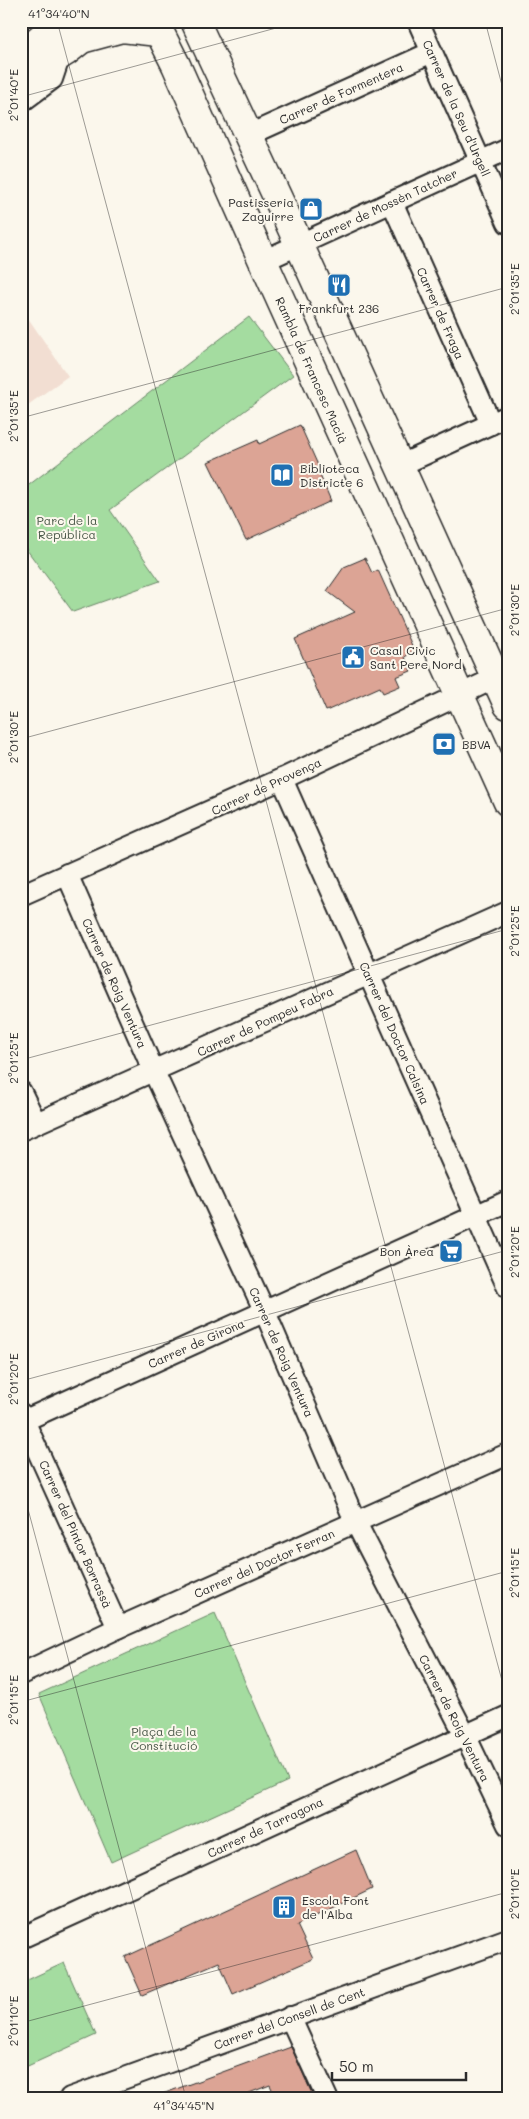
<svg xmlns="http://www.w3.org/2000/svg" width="529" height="2119" font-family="Mali,sans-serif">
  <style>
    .built { fill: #f2ded2 }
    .green { fill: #a4dca0; stroke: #688466 }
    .building { fill: #dca495; stroke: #2b2b2b }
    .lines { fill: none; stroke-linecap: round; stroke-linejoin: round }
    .street-casing { stroke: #2b2b2b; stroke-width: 24 }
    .secondary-casing { stroke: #2b2b2b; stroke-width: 31 }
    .street { stroke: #fbf7ec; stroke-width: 20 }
    .secondary { stroke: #fbf7ec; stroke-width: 28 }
    .ticks { fill: none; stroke: #2b2b2b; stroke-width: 1; stroke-opacity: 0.45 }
    .labels { text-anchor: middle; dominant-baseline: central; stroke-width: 4; stroke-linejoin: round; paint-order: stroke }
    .street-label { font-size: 12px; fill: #2b2b2b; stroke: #fbf7ec }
    .poi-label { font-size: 12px; fill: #2b2b2b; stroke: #fbf7ec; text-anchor: start }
    .park-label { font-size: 12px; fill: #495748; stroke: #fbf7ec }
    .neatline { fill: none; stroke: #2b2b2b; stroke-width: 2 }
    .ticks-label { font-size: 12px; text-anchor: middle; fill: #2b2b2b }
  </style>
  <rect width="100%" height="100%" fill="#fbf7ec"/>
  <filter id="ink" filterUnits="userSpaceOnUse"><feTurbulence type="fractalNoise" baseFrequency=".02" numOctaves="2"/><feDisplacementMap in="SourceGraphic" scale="10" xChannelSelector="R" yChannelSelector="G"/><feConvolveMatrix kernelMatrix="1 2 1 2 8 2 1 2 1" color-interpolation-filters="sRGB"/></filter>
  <g filter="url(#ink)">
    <polygon class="built" points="21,308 68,376 21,410"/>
    <g class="green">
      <polygon points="249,317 293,375 110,510 160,581 73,612 21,542 21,491"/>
      <polygon points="215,1613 288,1781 111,1862 39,1694"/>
      <polygon points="64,1963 96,2035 21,2069 21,1983"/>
    </g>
    <g class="building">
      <polygon points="300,425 321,472 319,473 331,501 246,540 208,462 258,440 259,444"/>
      <polygon points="365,558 372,573 378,570 414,650 405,657 411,671 396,677 400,686 383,693 380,687 326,711 295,639 355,612 327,591 344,567"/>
      <polygon points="356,1850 372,1889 297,1925 313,1959 233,1994 219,1962 142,1995 125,1957"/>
      <polygon points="291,2047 314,2098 276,2098 270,2085 236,2098 157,2098 157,2096"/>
    </g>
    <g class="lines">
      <g class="street-casing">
        <g id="street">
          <polyline points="418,21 508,223"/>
          <polyline points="21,102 52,79 60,55"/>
          <polyline points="249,135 432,52"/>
          <polyline points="392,202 491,424"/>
          <polyline points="263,261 508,149"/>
          <polyline points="401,465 508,416"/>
          <polyline points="282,779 508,1288"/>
          <polyline points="67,874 154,1072 265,1312 355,1521 465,1735 508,1825"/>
          <polyline points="21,895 282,779 508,672"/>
          <polyline points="21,1092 36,1123"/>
          <path d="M21,1130c163,-72 324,-146 487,-218"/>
          <polyline points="21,1414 118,1628"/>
          <polyline points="21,1422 508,1201"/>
          <polyline points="21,1674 118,1628 508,1454"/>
          <polyline points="21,1938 508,1716"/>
          <polyline points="290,2017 327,2098"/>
          <polyline points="70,2098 508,1939"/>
        </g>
      </g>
      <g class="secondary-casing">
        <g id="secondary">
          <polyline points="154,21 176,65 263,261 508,802"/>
          <polyline points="195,21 288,220 508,705"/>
          <polyline points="85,38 122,28 158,32"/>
          <polyline points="21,55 61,21"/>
          <polyline points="21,80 65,52 104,21"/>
        </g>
      </g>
      <use href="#street" class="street"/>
      <use href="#secondary" class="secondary"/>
    </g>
  </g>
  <path class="ticks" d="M57,21l451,1682M485,21l23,87M21,97l281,-76M21,418l487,-131M21,739l487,-131M21,1060l487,-131M21,1381l487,-131M21,1483l165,615M21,1702l487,-131M21,2023l487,-131"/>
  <defs>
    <g id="shop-square" transform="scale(1.25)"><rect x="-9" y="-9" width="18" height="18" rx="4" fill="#1f6fb2" stroke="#fbf7ec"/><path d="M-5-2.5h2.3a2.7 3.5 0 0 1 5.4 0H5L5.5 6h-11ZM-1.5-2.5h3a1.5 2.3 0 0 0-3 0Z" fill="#fff"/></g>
    <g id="restaurant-square" transform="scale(1.25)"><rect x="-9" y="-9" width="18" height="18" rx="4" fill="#1f6fb2" stroke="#fbf7ec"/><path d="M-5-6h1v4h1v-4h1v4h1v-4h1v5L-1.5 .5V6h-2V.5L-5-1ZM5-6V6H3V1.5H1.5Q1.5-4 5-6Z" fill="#fff"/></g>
    <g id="library-square" transform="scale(1.25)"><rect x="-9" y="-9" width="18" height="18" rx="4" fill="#1f6fb2" stroke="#fbf7ec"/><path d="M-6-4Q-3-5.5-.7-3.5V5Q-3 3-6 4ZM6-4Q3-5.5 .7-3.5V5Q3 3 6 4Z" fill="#fff"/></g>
    <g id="civic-square" transform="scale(1.25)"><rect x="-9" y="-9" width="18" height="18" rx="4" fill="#1f6fb2" stroke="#fbf7ec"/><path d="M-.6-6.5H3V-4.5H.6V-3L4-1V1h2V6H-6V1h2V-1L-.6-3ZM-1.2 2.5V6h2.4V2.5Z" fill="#fff"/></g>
    <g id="bank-square" transform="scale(1.25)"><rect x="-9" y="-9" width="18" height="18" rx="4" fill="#1f6fb2" stroke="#fbf7ec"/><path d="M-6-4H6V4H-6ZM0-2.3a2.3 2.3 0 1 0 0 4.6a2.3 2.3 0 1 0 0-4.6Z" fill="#fff"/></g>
    <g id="supermarket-square" transform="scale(1.25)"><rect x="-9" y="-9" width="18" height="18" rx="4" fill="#1f6fb2" stroke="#fbf7ec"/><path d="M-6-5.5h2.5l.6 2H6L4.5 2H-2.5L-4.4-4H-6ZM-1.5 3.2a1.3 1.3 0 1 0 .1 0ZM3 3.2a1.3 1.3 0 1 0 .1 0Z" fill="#fff"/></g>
    <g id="building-square" transform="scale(1.25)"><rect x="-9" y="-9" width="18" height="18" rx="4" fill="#1f6fb2" stroke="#fbf7ec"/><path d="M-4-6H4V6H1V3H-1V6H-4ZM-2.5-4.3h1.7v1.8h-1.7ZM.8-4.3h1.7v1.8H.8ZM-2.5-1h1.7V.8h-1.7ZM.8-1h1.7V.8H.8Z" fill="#fff"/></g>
  </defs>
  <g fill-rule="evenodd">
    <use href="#shop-square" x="311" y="209"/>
    <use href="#restaurant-square" x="339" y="285"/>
    <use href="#library-square" x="282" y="475"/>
    <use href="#civic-square" x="353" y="657"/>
    <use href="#bank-square" x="444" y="744"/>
    <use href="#supermarket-square" x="451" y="1251"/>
    <use href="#building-square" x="284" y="1907"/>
  </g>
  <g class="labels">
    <g class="street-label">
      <text transform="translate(341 93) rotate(-24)">Carrer de Formentera</text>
      <text transform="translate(457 108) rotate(66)">Carrer de la Seu d'Urgell</text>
      <text transform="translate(385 205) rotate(-25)">Carrer de Mossèn Tatcher</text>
      <text transform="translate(441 313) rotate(66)">Carrer de Fraga</text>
      <text transform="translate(312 370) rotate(66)">Rambla de Francesc Macià</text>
      <text transform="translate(266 786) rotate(-25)">Carrer de Provença</text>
      <text transform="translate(115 983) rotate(66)">Carrer de Roig Ventura</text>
      <text transform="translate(265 1021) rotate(-25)">Carrer de Pompeu Fabra</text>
      <text transform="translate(395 1033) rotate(66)">Carrer del Doctor Calsina</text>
      <text transform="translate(196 1343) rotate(-24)">Carrer de Girona</text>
      <text transform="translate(282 1352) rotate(66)">Carrer de Roig Ventura</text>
      <text transform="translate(76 1534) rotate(66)">Carrer del Pintor Borrassà</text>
      <text transform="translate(264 1563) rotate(-24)">Carrer del Doctor Ferran</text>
      <text transform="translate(455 1718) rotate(63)">Carrer de Roig Ventura</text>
      <text transform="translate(265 1827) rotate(-25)">Carrer de Tarragona</text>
      <text transform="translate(289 2018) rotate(-20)">Carrer del Consell de Cent</text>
    </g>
    <g class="poi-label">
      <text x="294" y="202" text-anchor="end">Pastisseria<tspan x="294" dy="14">Zaguirre</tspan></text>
      <text x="339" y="308" text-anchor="middle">Frankfurt 236</text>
      <text x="300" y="468">Biblioteca<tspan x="300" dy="14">Districte 6</tspan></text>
      <text x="370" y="650">Casal Civic<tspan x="370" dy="14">Sant Pere Nord</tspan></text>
      <text x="462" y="744">BBVA</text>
      <text x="434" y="1251" text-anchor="end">Bon Àrea</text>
      <text x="302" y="1900">Escola Font<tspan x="302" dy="14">de l'Alba</tspan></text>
    </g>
    <g class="park-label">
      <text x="67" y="520">Parc de la<tspan x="67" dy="14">República</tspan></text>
      <text x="164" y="1731">Plaça de la<tspan x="164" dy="14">Constitució</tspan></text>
    </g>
  </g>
  <rect width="529" height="2119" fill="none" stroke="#fbf7ec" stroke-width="55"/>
  <path d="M332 2072v8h134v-8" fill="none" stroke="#2b2b2b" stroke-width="2.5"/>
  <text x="339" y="2072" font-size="15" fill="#2b2b2b" stroke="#fbf7ec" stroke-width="4" paint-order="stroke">50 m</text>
  <rect x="28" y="28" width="474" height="2064" class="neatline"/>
  <g class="ticks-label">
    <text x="59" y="18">41°34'40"N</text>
    <text transform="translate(14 95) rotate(-90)" y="4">2°01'40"E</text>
    <text transform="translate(515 289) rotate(-90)" y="4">2°01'35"E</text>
    <text transform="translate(14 416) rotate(-90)" y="4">2°01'35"E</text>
    <text transform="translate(515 610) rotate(-90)" y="4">2°01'30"E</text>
    <text transform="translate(14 737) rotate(-90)" y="4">2°01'30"E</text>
    <text transform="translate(515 931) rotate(-90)" y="4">2°01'25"E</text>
    <text transform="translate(14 1058) rotate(-90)" y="4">2°01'25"E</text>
    <text transform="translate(515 1252) rotate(-90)" y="4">2°01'20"E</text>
    <text transform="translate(14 1379) rotate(-90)" y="4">2°01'20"E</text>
    <text transform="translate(515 1573) rotate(-90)" y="4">2°01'15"E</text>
    <text transform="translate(14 1700) rotate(-90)" y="4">2°01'15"E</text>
    <text transform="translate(515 1894) rotate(-90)" y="4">2°01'10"E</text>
    <text transform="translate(14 2021) rotate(-90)" y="4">2°01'10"E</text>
    <text x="184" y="2110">41°34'45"N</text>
  </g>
</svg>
